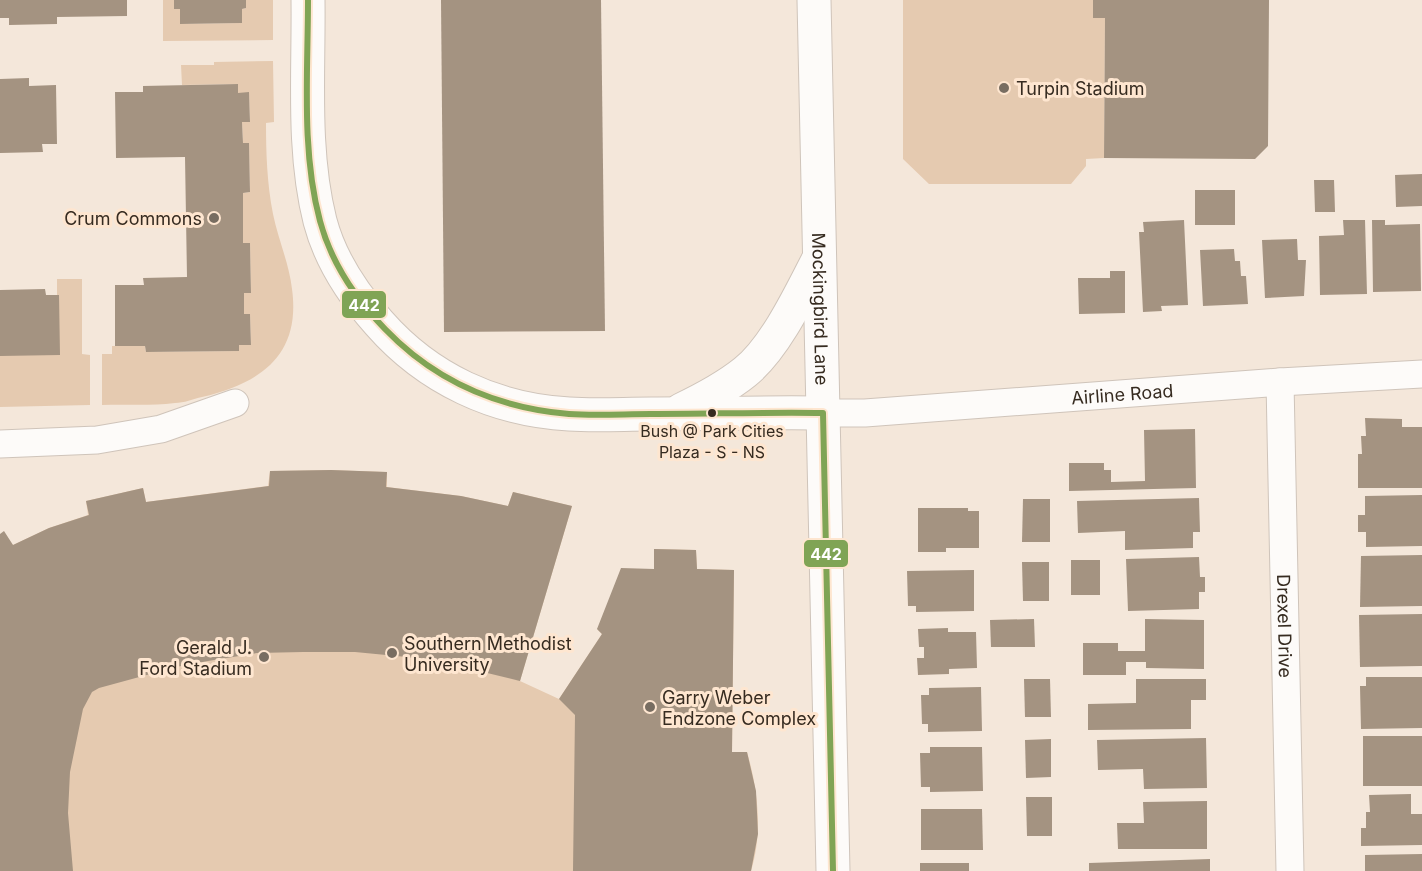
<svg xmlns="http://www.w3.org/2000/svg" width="1422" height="871" font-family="Inter,sans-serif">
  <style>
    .green { fill: #e5cab0 }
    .building { fill: #a49381 }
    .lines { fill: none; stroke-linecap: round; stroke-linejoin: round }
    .street-casing { stroke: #cfc4ba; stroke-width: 29 }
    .secondary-casing { stroke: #cfc4ba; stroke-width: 35 }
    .street { stroke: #fdfbf9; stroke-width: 27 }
    .secondary { stroke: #fdfbf9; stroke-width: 33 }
    .bus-1-casing { stroke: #fee6d0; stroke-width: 10 }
    .bus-1 { stroke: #80a455; stroke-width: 6 }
    .poi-dot { fill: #786d61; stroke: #fee6d0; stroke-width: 2 }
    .bus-dot { fill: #362b20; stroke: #fee6d0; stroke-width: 2 }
    .labels { text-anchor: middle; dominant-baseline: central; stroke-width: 6; stroke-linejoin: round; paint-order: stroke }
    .bus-label { font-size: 16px; fill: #362b20; stroke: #fee6d0 }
    .poi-label { font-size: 18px; fill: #362b20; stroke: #fee6d0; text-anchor: start }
    .street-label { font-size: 18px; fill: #362b20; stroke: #fee6d0 }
    .line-badge { stroke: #fee6d0; stroke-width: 2 }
    .badge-label { font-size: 16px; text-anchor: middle; font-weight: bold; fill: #fff }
  </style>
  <rect width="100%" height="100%" fill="#f4e7da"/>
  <g class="green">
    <polygon points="163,0 174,0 174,9 180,9 181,24 242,23 242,9 246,8 246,0 273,0 273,40 163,41"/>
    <polygon points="903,0 1093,0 1093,18 1105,18 1104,158 1086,159 1086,166 1071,184 929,184 903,159"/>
    <path d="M273,61l1,61 -8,1c0,30 1,60 7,91 5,25 16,49 19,75 9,66 -31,94 -90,108 -9,2 -18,6 -27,6 -24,3 -49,1 -73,2v-51h10v-8h33l1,6 93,-1v-6h12l-1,-31h-6v-21l7,-1 -1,-49h-7v-50l7,-1 -1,-49h-6l-1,-21h8l-1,-29h-11l-1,-9 -55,1 -1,-20h33v-3z"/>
    <polygon points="57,279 82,279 82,354 90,355 90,405 0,407 0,356 57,295"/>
    <path d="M331,470l56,2v15l74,9 47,10 5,-14 59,14 -52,175 39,18 43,-65 -5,-5 57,-60v-20l42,1 1,19 37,1 -2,182h15c11,38 16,80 4,119h-751v-337l13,11 36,-17 39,-13 -2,-14 57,-13 3,14 122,-16 2,-15z"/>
  </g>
  <g class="building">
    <polygon points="0,0 127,0 127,16 57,17 57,24 9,25 9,18 0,18"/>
    <polygon points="174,0 246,0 246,8 242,9 242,23 180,24 180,9 174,9"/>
    <polygon points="441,0 601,0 605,331 444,332"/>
    <polygon points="1093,0 1269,0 1268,146 1255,159 1104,158 1105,18 1093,18"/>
    <polygon points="29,78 29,86 56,85 57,144 42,144 43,152 0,153 0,79"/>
    <polygon points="238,84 238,93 249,92 250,122 242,122 243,143 249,143 250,192 243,193 243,243 250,243 251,293 244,293 244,314 250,314 251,345 239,345 239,351 146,352 145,346 115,346 115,285 144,285 143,278 187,277 185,157 116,158 115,92 143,92 143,86"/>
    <polygon points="1422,174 1422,206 1396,207 1395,175"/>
    <polygon points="1314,180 1334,180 1335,212 1315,212"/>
    <rect x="1195" y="190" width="40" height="35"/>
    <polygon points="1184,220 1188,305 1161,306 1162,311 1143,312 1139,232 1144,232 1143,222"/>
    <polygon points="1343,220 1365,220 1367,294 1320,295 1319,236 1344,235"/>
    <polygon points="1372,220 1385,220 1385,225 1420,224 1421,291 1373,292"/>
    <polygon points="1297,239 1298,260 1306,260 1304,296 1265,298 1262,240"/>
    <polygon points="1234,249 1235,261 1240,261 1241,276 1246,276 1248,304 1203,306 1200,250"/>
    <polygon points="1110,271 1125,271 1125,313 1079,314 1078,278 1110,278"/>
    <polygon points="45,289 46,295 59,295 60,355 0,356 0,290"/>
    <polygon points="1365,418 1402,419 1402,427 1422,427 1422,488 1358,488 1358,454 1362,454 1361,436 1366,436"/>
    <polygon points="1195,429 1196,488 1069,491 1069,463 1104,463 1104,470 1111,470 1111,482 1145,481 1144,430"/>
    <polygon points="331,470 387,472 386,487 461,496 508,506 513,492 572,506 520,681 450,664 407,657 355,652 303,652 257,653 208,661 176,667 99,688 92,692 83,709 70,772 68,813 73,871 0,871 0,534 4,531 13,545 49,528 89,515 86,501 143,488 146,502 269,486 270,471"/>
    <polygon points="1422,495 1422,546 1366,547 1366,532 1358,532 1358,515 1365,515 1365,496"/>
    <polygon points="1199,498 1200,532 1193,532 1193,548 1125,550 1125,531 1078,533 1077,501"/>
    <polygon points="1023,499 1050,499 1050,542 1022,542"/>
    <polygon points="918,508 968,508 968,511 979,511 979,548 946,548 946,552 918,552"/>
    <polygon points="654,549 696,550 697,569 734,570 732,752 747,752 756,791 758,834 751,871 573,871 575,715 559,699 602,634 597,629 621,568 654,569"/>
    <polygon points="1422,555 1422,606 1360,607 1361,556"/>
    <polygon points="1199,557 1200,577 1205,577 1205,592 1199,592 1199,609 1128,611 1126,559"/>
    <rect x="1071" y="560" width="29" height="35"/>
    <polygon points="1022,562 1049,562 1049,601 1023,601"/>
    <polygon points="974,570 974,611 916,612 916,606 908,606 907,571"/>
    <polygon points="1422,614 1422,666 1360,667 1359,615"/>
    <polygon points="1034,619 1035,647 991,647 990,620"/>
    <polygon points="1145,619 1204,620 1204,669 1146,668 1146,662 1126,662 1126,675 1083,675 1083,643 1118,643 1118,651 1145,651"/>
    <polygon points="948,628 948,632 976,632 977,668 949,669 949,674 918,675 917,658 924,658 924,647 919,647 918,629"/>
    <polygon points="1366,677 1422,677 1422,728 1361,729 1360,686 1366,686"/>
    <polygon points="1024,679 1050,679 1051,717 1025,717"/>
    <polygon points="1136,679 1206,679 1206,700 1191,700 1191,729 1088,730 1088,704 1136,703"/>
    <polygon points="981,687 982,731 928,732 928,724 922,724 921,695 929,695 929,688"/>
    <rect x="1363" y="736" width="59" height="50"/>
    <polygon points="1206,738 1207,788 1144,789 1143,769 1098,770 1097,740"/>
    <polygon points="1051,739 1051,777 1026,778 1025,740"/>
    <polygon points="930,747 982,747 983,791 930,792 930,787 921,787 920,753 930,753"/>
    <polygon points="1411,794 1411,814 1422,814 1422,845 1361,846 1361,828 1366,828 1366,812 1370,812 1369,795"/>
    <polygon points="1026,797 1052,797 1052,836 1027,836"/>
    <polygon points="1207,801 1207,849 1118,849 1117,823 1144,823 1143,802"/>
    <polygon points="921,809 982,809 983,850 921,850"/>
    <polygon points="1422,854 1422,871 1365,871 1365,855"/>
    <polygon points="1210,859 1210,871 1089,871 1089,863"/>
    <rect x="920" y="863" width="49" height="8"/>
  </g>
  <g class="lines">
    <g class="street-casing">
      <g id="street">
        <path id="s1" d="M1280,382l10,489"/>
        <path id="s2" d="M823,413h42l415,-31 142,-8"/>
        <polyline points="0,444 97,440 161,429 235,403"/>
      </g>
    </g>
    <g class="secondary-casing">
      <g id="secondary">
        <path d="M308,0c1,73 -6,150 12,221 10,38 33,73 59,102 49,56 116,87 190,91 27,2 55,0 82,0 57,0 115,-2 172,-1"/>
        <path id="s3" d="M814,0l19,871"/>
        <path d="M681,410c23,-11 44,-22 64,-38 30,-24 55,-77 73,-112"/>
      </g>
    </g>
    <use href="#street" class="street"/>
    <use href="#secondary" class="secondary"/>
    <g class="bus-1-casing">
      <path id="bus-1" d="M308,0c0,73 -7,150 12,221 11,41 36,78 65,108 50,52 113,79 184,85 27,2 55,0 82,0 57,0 115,-2 172,-1l10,458"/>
    </g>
    <use href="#bus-1" class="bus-1"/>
  </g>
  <g class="poi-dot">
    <circle cx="1004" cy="88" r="6"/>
    <circle cx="214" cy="218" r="6"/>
    <circle cx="392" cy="653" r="6"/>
    <circle cx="264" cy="657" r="6"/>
    <circle cx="650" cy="707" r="6"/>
  </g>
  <circle class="bus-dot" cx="712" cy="413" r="5"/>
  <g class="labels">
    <g class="bus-label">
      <text x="712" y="431">Bush @ Park Cities<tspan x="712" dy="21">Plaza - S - NS</tspan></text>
    </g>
    <g class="poi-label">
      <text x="1016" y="88">Turpin Stadium</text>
      <text x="202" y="218" text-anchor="end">Crum Commons</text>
      <text x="404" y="643">Southern Methodist<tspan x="404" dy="21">University</tspan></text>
      <text x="252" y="647" text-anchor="end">Gerald J.<tspan x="252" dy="21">Ford Stadium</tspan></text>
      <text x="662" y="697">Garry Weber<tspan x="662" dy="21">Endzone Complex</tspan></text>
    </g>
    <g class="street-label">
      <text stroke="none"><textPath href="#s3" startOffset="309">Mockingbird Lane</textPath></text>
      <text stroke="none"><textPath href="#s2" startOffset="300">Airline Road</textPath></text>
      <text stroke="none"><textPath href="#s1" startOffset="244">Drexel Drive</textPath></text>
    </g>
  </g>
  <g class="line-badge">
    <rect x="341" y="290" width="46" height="29" rx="6" fill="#80a455"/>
    <rect x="803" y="539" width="46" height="29" rx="6" fill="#80a455"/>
  </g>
  <g class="badge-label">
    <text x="364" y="311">442</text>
    <text x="826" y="560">442</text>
  </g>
</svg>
